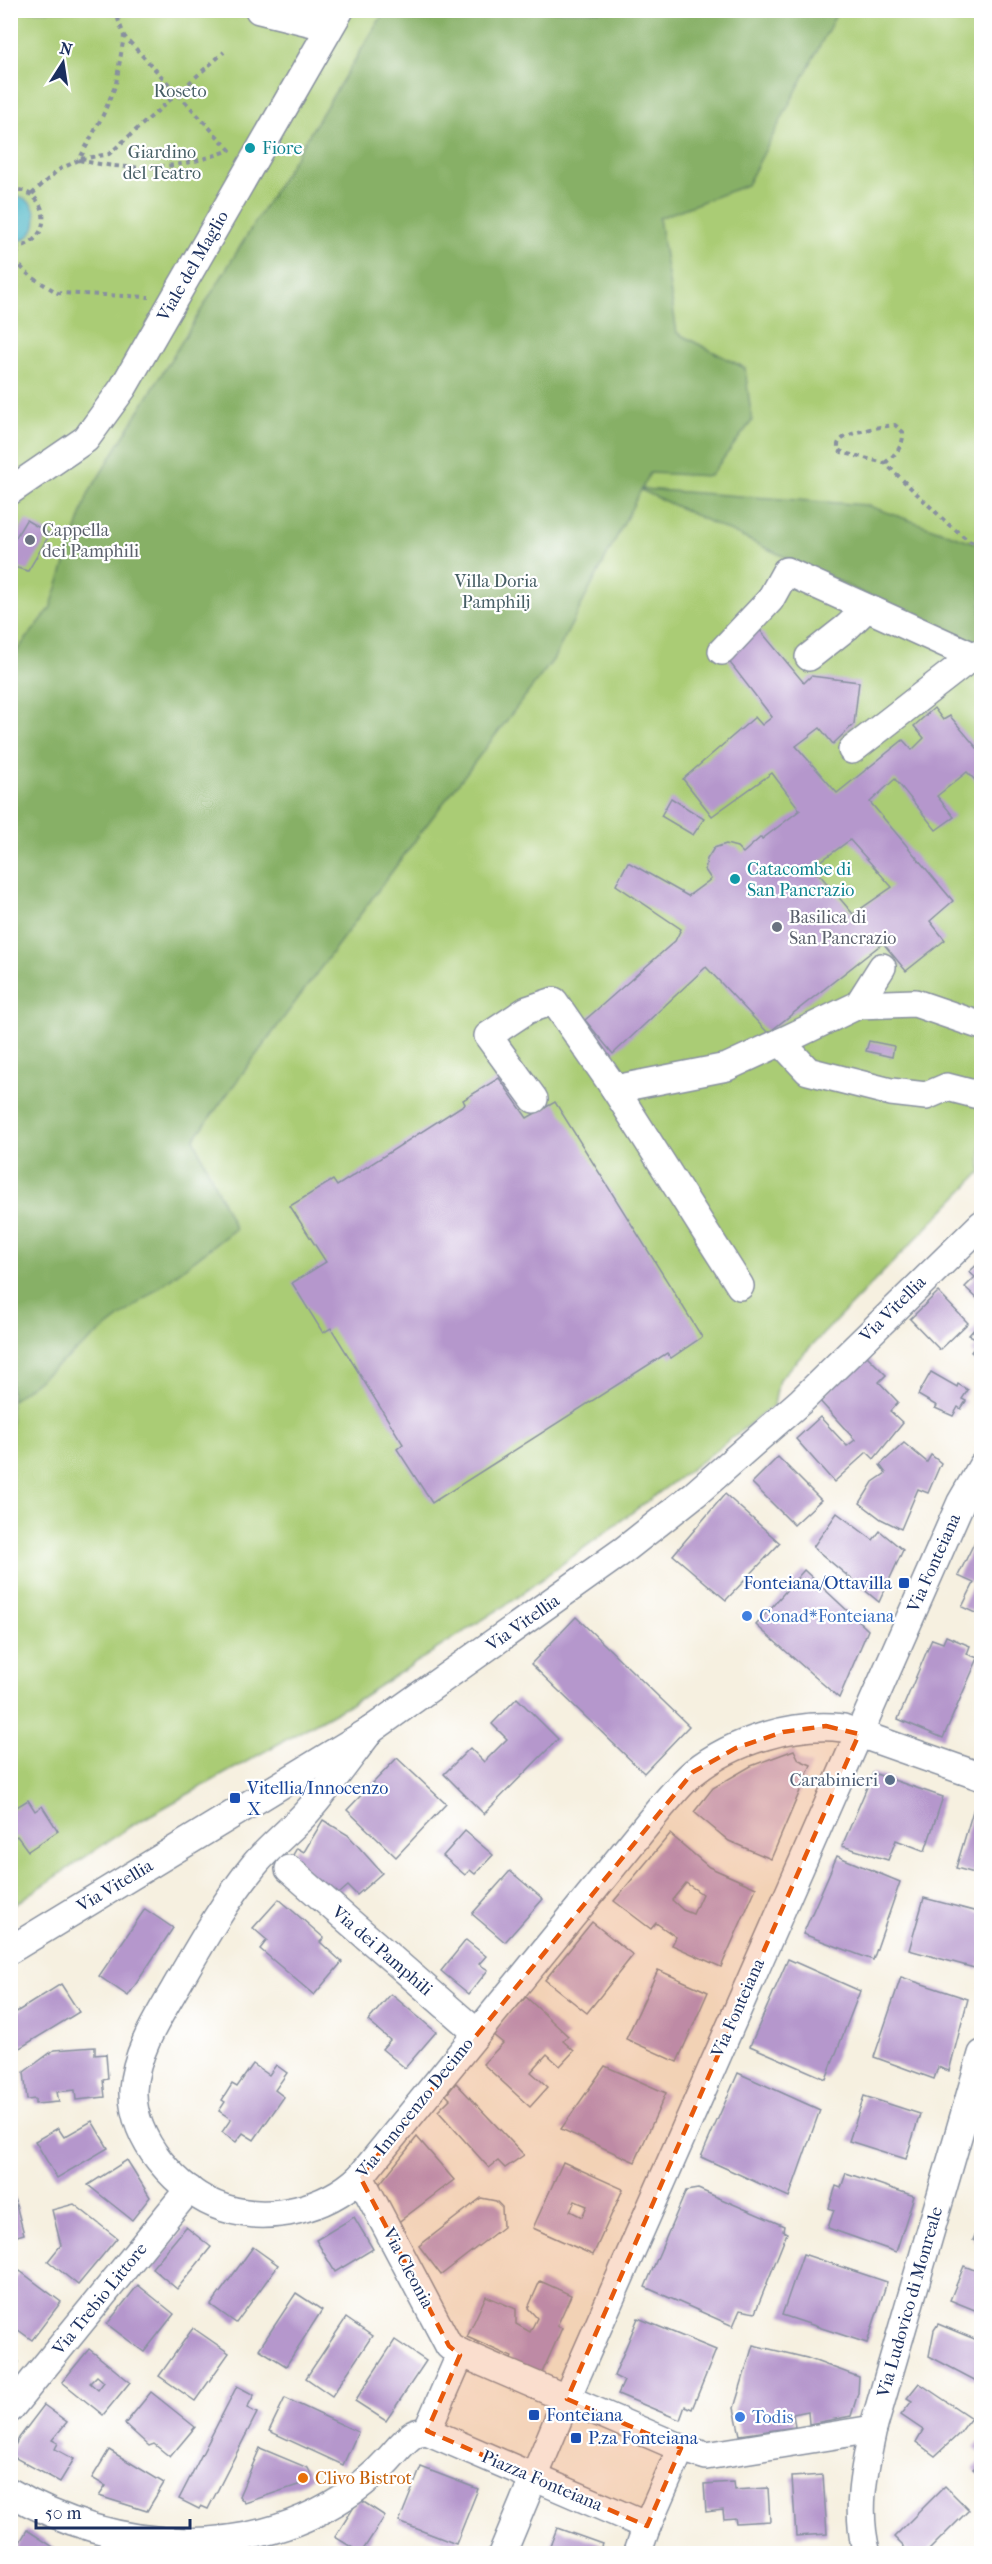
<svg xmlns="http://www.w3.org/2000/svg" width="992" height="2564" font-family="'IM FELL French Canon',serif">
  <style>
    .green { fill: #aacc75; stroke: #627e6a; stroke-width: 1.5 }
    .forest { fill: #87b066; stroke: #517062; stroke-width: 1.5 }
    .water { fill: #47b4c4; stroke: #317291; stroke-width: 1.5 }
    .building { fill: #b597cc; fill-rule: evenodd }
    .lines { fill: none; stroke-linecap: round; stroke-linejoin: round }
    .minor-casing { stroke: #88909f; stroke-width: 30 }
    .path { stroke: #88909f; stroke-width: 4; stroke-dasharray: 4.5 4.5; stroke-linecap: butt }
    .minor { stroke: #fff; stroke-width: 27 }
    .marked { fill: #e8590c; fill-opacity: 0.2; stroke: #e8590c; stroke-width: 4.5; stroke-dasharray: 12 8; stroke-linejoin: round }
    .culture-dot { fill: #0f9aa8; stroke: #fff; stroke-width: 2 }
    .worship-dot { fill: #6b7280; stroke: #fff; stroke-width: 2 }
    .transit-dot { fill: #1a4fb4; stroke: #fff; stroke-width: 2 }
    .shop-dot { fill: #3f7fe0; stroke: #fff; stroke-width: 2 }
    .service-dot { fill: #5c6f8a; stroke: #fff; stroke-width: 2 }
    .food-dot { fill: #e8710a; stroke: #fff; stroke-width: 2 }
    .labels { text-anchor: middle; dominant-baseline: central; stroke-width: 4.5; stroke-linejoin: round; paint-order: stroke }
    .park-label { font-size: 18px; fill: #465e65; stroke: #fff }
    .culture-label { font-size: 18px; fill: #0d838f; stroke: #fff; text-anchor: start }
    .street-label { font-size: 18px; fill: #1b2f5e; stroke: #fff }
    .worship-label { font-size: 18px; fill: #5b616d; stroke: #fff; text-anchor: start }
    .transit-label { font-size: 18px; fill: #164399; stroke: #fff; text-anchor: start }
    .shop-label { font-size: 18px; fill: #366cbe; stroke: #fff; text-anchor: start }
    .service-label { font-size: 18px; fill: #4e5e75; stroke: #fff; text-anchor: end }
    .food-label { font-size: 18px; fill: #c56008; stroke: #fff; text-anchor: start }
  </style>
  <rect width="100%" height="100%" fill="#fff"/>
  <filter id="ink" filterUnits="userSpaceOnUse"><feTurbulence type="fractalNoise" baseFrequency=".0167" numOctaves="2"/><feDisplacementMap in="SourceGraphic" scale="12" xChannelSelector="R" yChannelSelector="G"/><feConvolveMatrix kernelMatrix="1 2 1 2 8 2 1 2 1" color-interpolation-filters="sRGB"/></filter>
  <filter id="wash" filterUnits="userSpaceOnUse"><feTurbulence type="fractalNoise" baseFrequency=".008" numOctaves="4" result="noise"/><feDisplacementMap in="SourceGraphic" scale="24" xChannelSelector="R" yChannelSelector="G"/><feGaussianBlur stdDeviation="1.35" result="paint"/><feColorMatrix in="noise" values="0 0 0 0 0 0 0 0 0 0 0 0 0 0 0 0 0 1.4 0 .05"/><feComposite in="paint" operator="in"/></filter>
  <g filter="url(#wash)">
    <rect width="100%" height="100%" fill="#f6f0e0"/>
    <polygon class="green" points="11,11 981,11 981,1172 779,1379 774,1405 710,1455 512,1601 359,1699 131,1826 11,1907"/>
    <polygon class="forest" points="385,11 838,11 747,185 659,218 677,333 745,368 752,421 710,476 650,473 642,489 866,505 981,545 981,648 641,490 553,660 425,827 194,1139 235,1229 11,1401 11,658 50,609 88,494"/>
    <path class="water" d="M11,196c33,-2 33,48 0,45z"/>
    <g id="blocks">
      <g class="building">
        <polygon points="26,520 50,534 28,571 10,566 10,547"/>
        <path d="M759,629l45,54 7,-7 48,6 -5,42 -21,20 -13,-16 -24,18 41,47 66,-53 9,10 12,-12 -10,-12 20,-18 9,12 7,-4 32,38v33l-15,-15 -30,24 17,21 -18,13 -41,-51 -25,23 83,99 -23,20 15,19 -39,31 -23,-28 -115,90 -62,-66 -93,87 -28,-34 90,-79 6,-12 -65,-44 12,-23 60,34 23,-17 -6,-9 2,-11 7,-11 12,-4 11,3 6,6 18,-16 1,2 38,-29 -28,-37 -60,43 -29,-37 72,-62 7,8 10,-8 -48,-62zM850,840l42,47 -39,27 -40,-47z"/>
        <polygon points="671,798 704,819 693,835 661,816"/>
        <polygon points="869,1041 894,1046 892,1057 866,1051"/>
        <polygon points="499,1078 527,1118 555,1102 702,1337 671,1358 667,1353 432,1503 397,1449 403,1444 331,1328 323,1333 292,1283 326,1262 290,1206 333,1180 337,1186 465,1104 463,1100"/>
        <polygon points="982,1260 982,1303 965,1287 975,1277 969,1272"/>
        <polygon points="938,1292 968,1323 940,1350 910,1319"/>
        <polygon points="982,1320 982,1366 975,1362 978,1358 971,1352 980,1340 969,1335"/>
        <polygon points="865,1354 886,1375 879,1382 898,1402 890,1411 903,1423 874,1459 867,1452 834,1482 796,1439 820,1417 847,1446 855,1440 819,1400"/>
        <polygon points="931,1372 957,1387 958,1384 968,1390 962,1399 966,1401 961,1409 958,1407 953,1416 935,1408 937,1406 918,1395"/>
        <polygon points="904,1443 927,1462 931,1455 941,1463 928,1493 918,1489 901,1529 881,1519 860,1503 873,1482 886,1473 880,1465"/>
        <polygon points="778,1457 821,1500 794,1525 752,1483"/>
        <polygon points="725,1494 780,1543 726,1600 673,1555"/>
        <polygon points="837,1513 873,1540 880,1531 903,1550 879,1602 813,1547"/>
        <polygon points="982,1527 982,1616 962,1607 974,1583 958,1576"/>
        <polygon points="804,1570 868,1630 839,1698 756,1625"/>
        <polygon points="576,1617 689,1726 644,1773 531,1664"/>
        <polygon points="946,1636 970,1646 967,1654 978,1658 943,1738 898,1719 932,1639 943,1643"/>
        <polygon points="517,1698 558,1739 484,1814 444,1774 470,1748 484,1762 507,1739 492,1724"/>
        <polygon points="982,1739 982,1754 976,1752"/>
        <polygon points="794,1750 799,1760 811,1765 771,1859 729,1841 694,1812 713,1788 751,1766"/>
        <polygon points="397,1758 446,1804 396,1857 347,1810"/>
        <polygon points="873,1773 943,1797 925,1851 896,1840 888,1860 842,1846"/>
        <polygon points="28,1800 35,1811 42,1806 58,1831 28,1851 17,1836 10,1840 10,1811"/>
        <polygon points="975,1804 982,1806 982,1875 956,1868"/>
        <polygon points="323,1820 348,1835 382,1873 357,1895 348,1886 333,1899 293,1855 297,1848 304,1852"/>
        <polygon points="465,1831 493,1855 475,1874 470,1870 465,1875 443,1856"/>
        <path d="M670,1834l39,33 47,21 -35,79 -49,-22 4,-8 -20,-14 -5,6 -37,-28zM686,1883l16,11 -9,20 -10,-4 -11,-10z"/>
        <polygon points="837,1856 900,1882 873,1960 803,1934"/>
        <polygon points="510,1871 543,1899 505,1942 472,1914"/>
        <polygon points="924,1898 982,1913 982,1956 978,1969 909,1950"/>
        <polygon points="279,1899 324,1938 320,1942 342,1962 314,1995 260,1949 267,1940 253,1928"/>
        <polygon points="145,1909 173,1928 128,1996 99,1976"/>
        <polygon points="592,1922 633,1955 587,2013 545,1980"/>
        <polygon points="466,1940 486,1956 479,1964 488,1970 469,1994 441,1971"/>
        <polygon points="788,1959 860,1991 826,2079 750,2046"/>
        <polygon points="658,1970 708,1992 677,2062 626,2039"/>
        <polygon points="901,1977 968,1999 949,2071 938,2067 934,2079 874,2057"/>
        <polygon points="61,1984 79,2012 10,2054 10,2016"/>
        <polygon points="391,1994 436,2032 405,2068 382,2049 390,2040 368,2021"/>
        <polygon points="526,1997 568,2036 563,2041 574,2051 560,2066 547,2054 531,2072 548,2087 530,2107 483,2064 503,2043 492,2034"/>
        <polygon points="95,2047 95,2055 106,2054 108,2079 103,2080 105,2097 76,2100 75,2090 57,2092 59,2102 35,2104 35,2099 27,2100 24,2072 54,2050"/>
        <polygon points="253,2064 269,2075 276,2065 287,2073 275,2090 284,2097 254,2140 243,2133 236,2142 222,2132 231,2119 219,2111 225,2102 222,2100 232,2084 237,2087"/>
        <polygon points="605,2066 666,2093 635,2162 561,2129"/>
        <polygon points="738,2073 820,2110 789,2197 701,2157"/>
        <polygon points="456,2083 524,2155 505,2168 498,2161 489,2168 438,2111 450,2099 446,2095"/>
        <polygon points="864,2096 920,2114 906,2159 849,2141"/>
        <polygon points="92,2121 108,2148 57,2178 35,2141 58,2128 64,2137"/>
        <polygon points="417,2137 454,2180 397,2223 378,2186"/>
        <polygon points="127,2160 150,2197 132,2220 88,2185"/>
        <path d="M563,2162l60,27 -30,66 -60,-27zM575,2201l12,5 -5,11 -12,-6z"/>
        <polygon points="846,2173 914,2196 896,2252 828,2228 834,2210 829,2208 836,2186 841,2188"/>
        <polygon points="10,2183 24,2234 10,2238"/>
        <polygon points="698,2189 784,2226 783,2231 787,2233 755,2313 740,2310 733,2326 645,2287 686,2191"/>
        <polygon points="481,2198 496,2201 502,2207 503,2227 441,2275 419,2246"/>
        <polygon points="74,2204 117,2238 78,2285 48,2261 61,2245 52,2210"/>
        <polygon points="354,2217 373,2249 335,2272 316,2240"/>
        <polygon points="982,2219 982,2243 973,2240"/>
        <polygon points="186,2227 211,2247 177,2289 152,2268"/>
        <polygon points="253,2247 278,2265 236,2323 211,2305"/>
        <polygon points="803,2254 887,2282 867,2343 782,2315"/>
        <polygon points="964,2266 982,2273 982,2313 950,2300"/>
        <polygon points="20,2271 61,2302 32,2340 10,2324 10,2284"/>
        <polygon points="540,2281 571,2295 557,2326 562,2328 541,2375 510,2361 512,2357 467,2337 486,2296 516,2309 516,2324 530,2332 537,2318 528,2308"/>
        <polygon points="138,2285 174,2314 144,2352 107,2324"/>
        <polygon points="296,2293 322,2310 286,2366 259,2349"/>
        <polygon points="346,2318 372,2336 332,2396 306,2378"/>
        <polygon points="638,2318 716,2350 692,2409 685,2406 680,2420 618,2394 624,2381 614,2376"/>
        <polygon points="938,2324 982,2342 982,2384 929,2356 934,2330"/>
        <polygon points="193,2328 229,2353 195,2401 159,2376"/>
        <polygon points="395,2340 426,2361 386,2421 355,2401"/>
        <polygon points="753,2345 807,2358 859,2377 858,2393 851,2416 809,2424 808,2411 793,2414 795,2427 740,2435 734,2408"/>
        <path d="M89,2349l41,33 -27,33 -41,-33zM97,2376l7,6 -6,8 -8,-7z"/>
        <polygon points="10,2355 19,2362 10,2373"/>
        <polygon points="919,2383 971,2418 960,2433 935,2456 916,2442 923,2430 901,2415 912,2401 907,2398"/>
        <polygon points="237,2386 254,2395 247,2408 257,2413 208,2509 201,2506 199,2509 179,2499"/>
        <polygon points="151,2392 195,2427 170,2457 154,2444 149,2446 125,2424"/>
        <polygon points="285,2398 358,2432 343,2465 269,2431"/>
        <polygon points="44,2405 67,2422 52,2440 58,2443 55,2449 74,2459 60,2482 10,2455 19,2438"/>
        <polygon points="980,2442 982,2443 982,2454 974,2447"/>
        <polygon points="260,2448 308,2468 312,2477 301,2484 245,2503 239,2496"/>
        <polygon points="109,2450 164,2483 147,2511 99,2496 106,2486 92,2478"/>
        <polygon points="982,2460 982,2477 973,2469"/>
        <polygon points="421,2467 478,2489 456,2544 399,2522"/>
        <polygon points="823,2475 827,2534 796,2536 792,2477"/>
        <polygon points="733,2482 734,2490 768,2488 770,2521 736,2523 735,2518 724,2519 723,2510 706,2512 704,2484"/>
        <polygon points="945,2486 969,2510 925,2554 911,2554 894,2537"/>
        <polygon points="359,2499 385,2516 361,2553 335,2537"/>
        <polygon points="557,2528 602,2544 598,2554 547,2554"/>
        <polygon points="27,2530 64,2554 13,2554"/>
      </g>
    </g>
  </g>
  <g filter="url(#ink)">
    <use href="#blocks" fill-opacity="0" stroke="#88909f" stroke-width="1.5"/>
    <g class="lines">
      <g class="minor-casing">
        <g id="minor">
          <polyline points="259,10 329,27"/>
          <polyline points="10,491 86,439 123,388 340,10"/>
          <polyline points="722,651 770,600 786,571 982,660"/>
          <polyline points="809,657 847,627 867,608"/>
          <polyline points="852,750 973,656"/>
          <polyline points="858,1005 915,1003 982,1026"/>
          <polyline points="781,1042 858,1005 882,967"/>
          <polyline points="611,1083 740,1286"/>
          <polyline points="534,1099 488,1036 527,1010 554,1001 615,1089 727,1067 781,1042 808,1071 891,1092 926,1096 947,1087 982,1096"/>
          <path d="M371,1730c-21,27 -41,56 -64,82 -16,18 -36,33 -52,52 -31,38 -56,83 -81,126 -17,29 -39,64 -41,100 -1,25 11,51 26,70 17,21 40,40 65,48 46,15 102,1 136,-31l302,-371c10,-11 20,-24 32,-34 39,-31 100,-50 149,-44l139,49"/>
          <polyline points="289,1869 476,2032"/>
          <polyline points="10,1950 371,1730 624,1550 695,1494 801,1401 982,1224"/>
          <polyline points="360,2177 449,2346 461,2353"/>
          <polygon points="461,2353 681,2448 647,2526 427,2431"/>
          <polyline points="10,2409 189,2189"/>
          <polyline points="681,2448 706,2456 873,2429"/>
          <path d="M10,2492c105,62 242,71 344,-2 11,-8 22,-17 31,-27 9,-9 18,-22 29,-29 4,-2 8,-2 13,-3"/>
          <polyline points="502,2554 572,2386 961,1502 982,1466"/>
          <polyline points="637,2554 647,2526"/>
          <path d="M867,2554c-12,-43 -3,-83 6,-125l109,-375"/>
        </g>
      </g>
      <g class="path">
        <polyline points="81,159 109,154 224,52"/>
        <path d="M79,160c55,12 98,10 151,-10l-106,-114"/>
        <path d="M10,189c44,0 45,58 0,59"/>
        <polyline points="32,194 58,170 79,160 103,115 116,84 124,36 117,16 112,10"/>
        <polyline points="14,260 30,276 58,293 149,297"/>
        <polyline points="10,261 14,260 20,248"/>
        <path d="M885,463c10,-8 19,-17 18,-31l-8,-7c-12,1 -46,7 -54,15 -4,3 -3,6 -3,10l6,3 41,10 63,61 21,17 13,5"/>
      </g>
      <use href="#minor" class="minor"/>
    </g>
  </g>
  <path class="marked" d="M826,1726l33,8 -292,665 114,49 -34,78 -220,-95 33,-76 -11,-9 -89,-169 333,-405 43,-24 47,-16z"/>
  <g class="culture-dot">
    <circle cx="250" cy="148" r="6"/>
    <circle cx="735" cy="879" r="6"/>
  </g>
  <g class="worship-dot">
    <circle cx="30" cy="540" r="6"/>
    <circle cx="777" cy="927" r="6"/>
  </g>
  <g class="transit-dot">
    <rect x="898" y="1577" width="12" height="12" rx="3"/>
    <rect x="229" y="1792" width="12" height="12" rx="3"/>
    <rect x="528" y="2409" width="12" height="12" rx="3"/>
    <rect x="570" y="2432" width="12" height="12" rx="3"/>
  </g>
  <g class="shop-dot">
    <circle cx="747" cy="1616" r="6"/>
    <circle cx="740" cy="2417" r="6"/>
  </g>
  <circle class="service-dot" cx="890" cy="1780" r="6"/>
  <circle class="food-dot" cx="303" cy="2478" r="6"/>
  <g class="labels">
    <g class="park-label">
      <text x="180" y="91">Roseto</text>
      <text x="162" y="152">Giardino<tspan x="162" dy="21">del Teatro</tspan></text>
      <text x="496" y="581">Villa Doria<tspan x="496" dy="21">Pamphilj</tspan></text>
    </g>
    <g class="culture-label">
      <text x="262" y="148">Fiore</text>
      <text x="747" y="869">Catacombe di<tspan x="747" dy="21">San Pancrazio</tspan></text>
    </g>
    <g class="street-label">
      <text transform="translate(193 266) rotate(-60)">Viale del Maglio</text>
      <text transform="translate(893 1309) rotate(-45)">Via Vitellia</text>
      <text transform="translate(934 1563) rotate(-66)">Via Fonteiana</text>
      <text transform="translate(523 1623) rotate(-35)">Via Vitellia</text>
      <text transform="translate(115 1886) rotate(-31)">Via Vitellia</text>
      <text transform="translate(382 1951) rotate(41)">Via dei Pamphili</text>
      <text transform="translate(738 2008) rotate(-66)">Via Fonteiana</text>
      <text transform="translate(415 2108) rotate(-51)">Via Innocenzo Decimo</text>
      <text transform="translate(408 2268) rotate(62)">Via Cleonia</text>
      <text transform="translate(100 2299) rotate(-51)">Via Trebio Littore</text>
      <text transform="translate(910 2302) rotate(-74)">Via Ludovico di Monreale</text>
      <text transform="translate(542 2481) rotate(23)">Piazza Fonteiana</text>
    </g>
    <g class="worship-label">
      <text x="42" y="530">Cappella<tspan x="42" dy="21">dei Pamphili</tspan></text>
      <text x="789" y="917">Basilica di<tspan x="789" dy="21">San Pancrazio</tspan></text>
    </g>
    <g class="transit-label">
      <text x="892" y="1583" text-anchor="end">Fonteiana/Ottavilla</text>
      <text x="247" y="1788">Vitellia/Innocenzo<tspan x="247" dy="21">X</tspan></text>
      <text x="546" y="2415">Fonteiana</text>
      <text x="588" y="2438">P.za Fonteiana</text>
    </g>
    <g class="shop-label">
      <text x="759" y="1616">Conad*Fonteiana</text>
      <text x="752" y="2417">Todis</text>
    </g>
    <g class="service-label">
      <text x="878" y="1780">Carabinieri</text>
    </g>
    <g class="food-label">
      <text x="315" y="2478">Clivo Bistrot</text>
    </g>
  </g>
  <rect width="992" height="2564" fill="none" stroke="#fff" stroke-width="36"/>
  <g transform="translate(63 63) rotate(12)" stroke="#ffffff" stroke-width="4.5" paint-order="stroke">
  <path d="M0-4.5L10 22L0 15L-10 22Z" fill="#1b2f5e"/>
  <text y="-9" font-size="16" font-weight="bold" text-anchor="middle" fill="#1b2f5e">N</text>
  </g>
  <path d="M36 2519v9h154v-9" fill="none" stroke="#1b2f5e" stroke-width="3"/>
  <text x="45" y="2519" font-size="18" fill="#1b2f5e" stroke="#ffffff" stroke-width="4.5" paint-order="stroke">50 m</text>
</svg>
